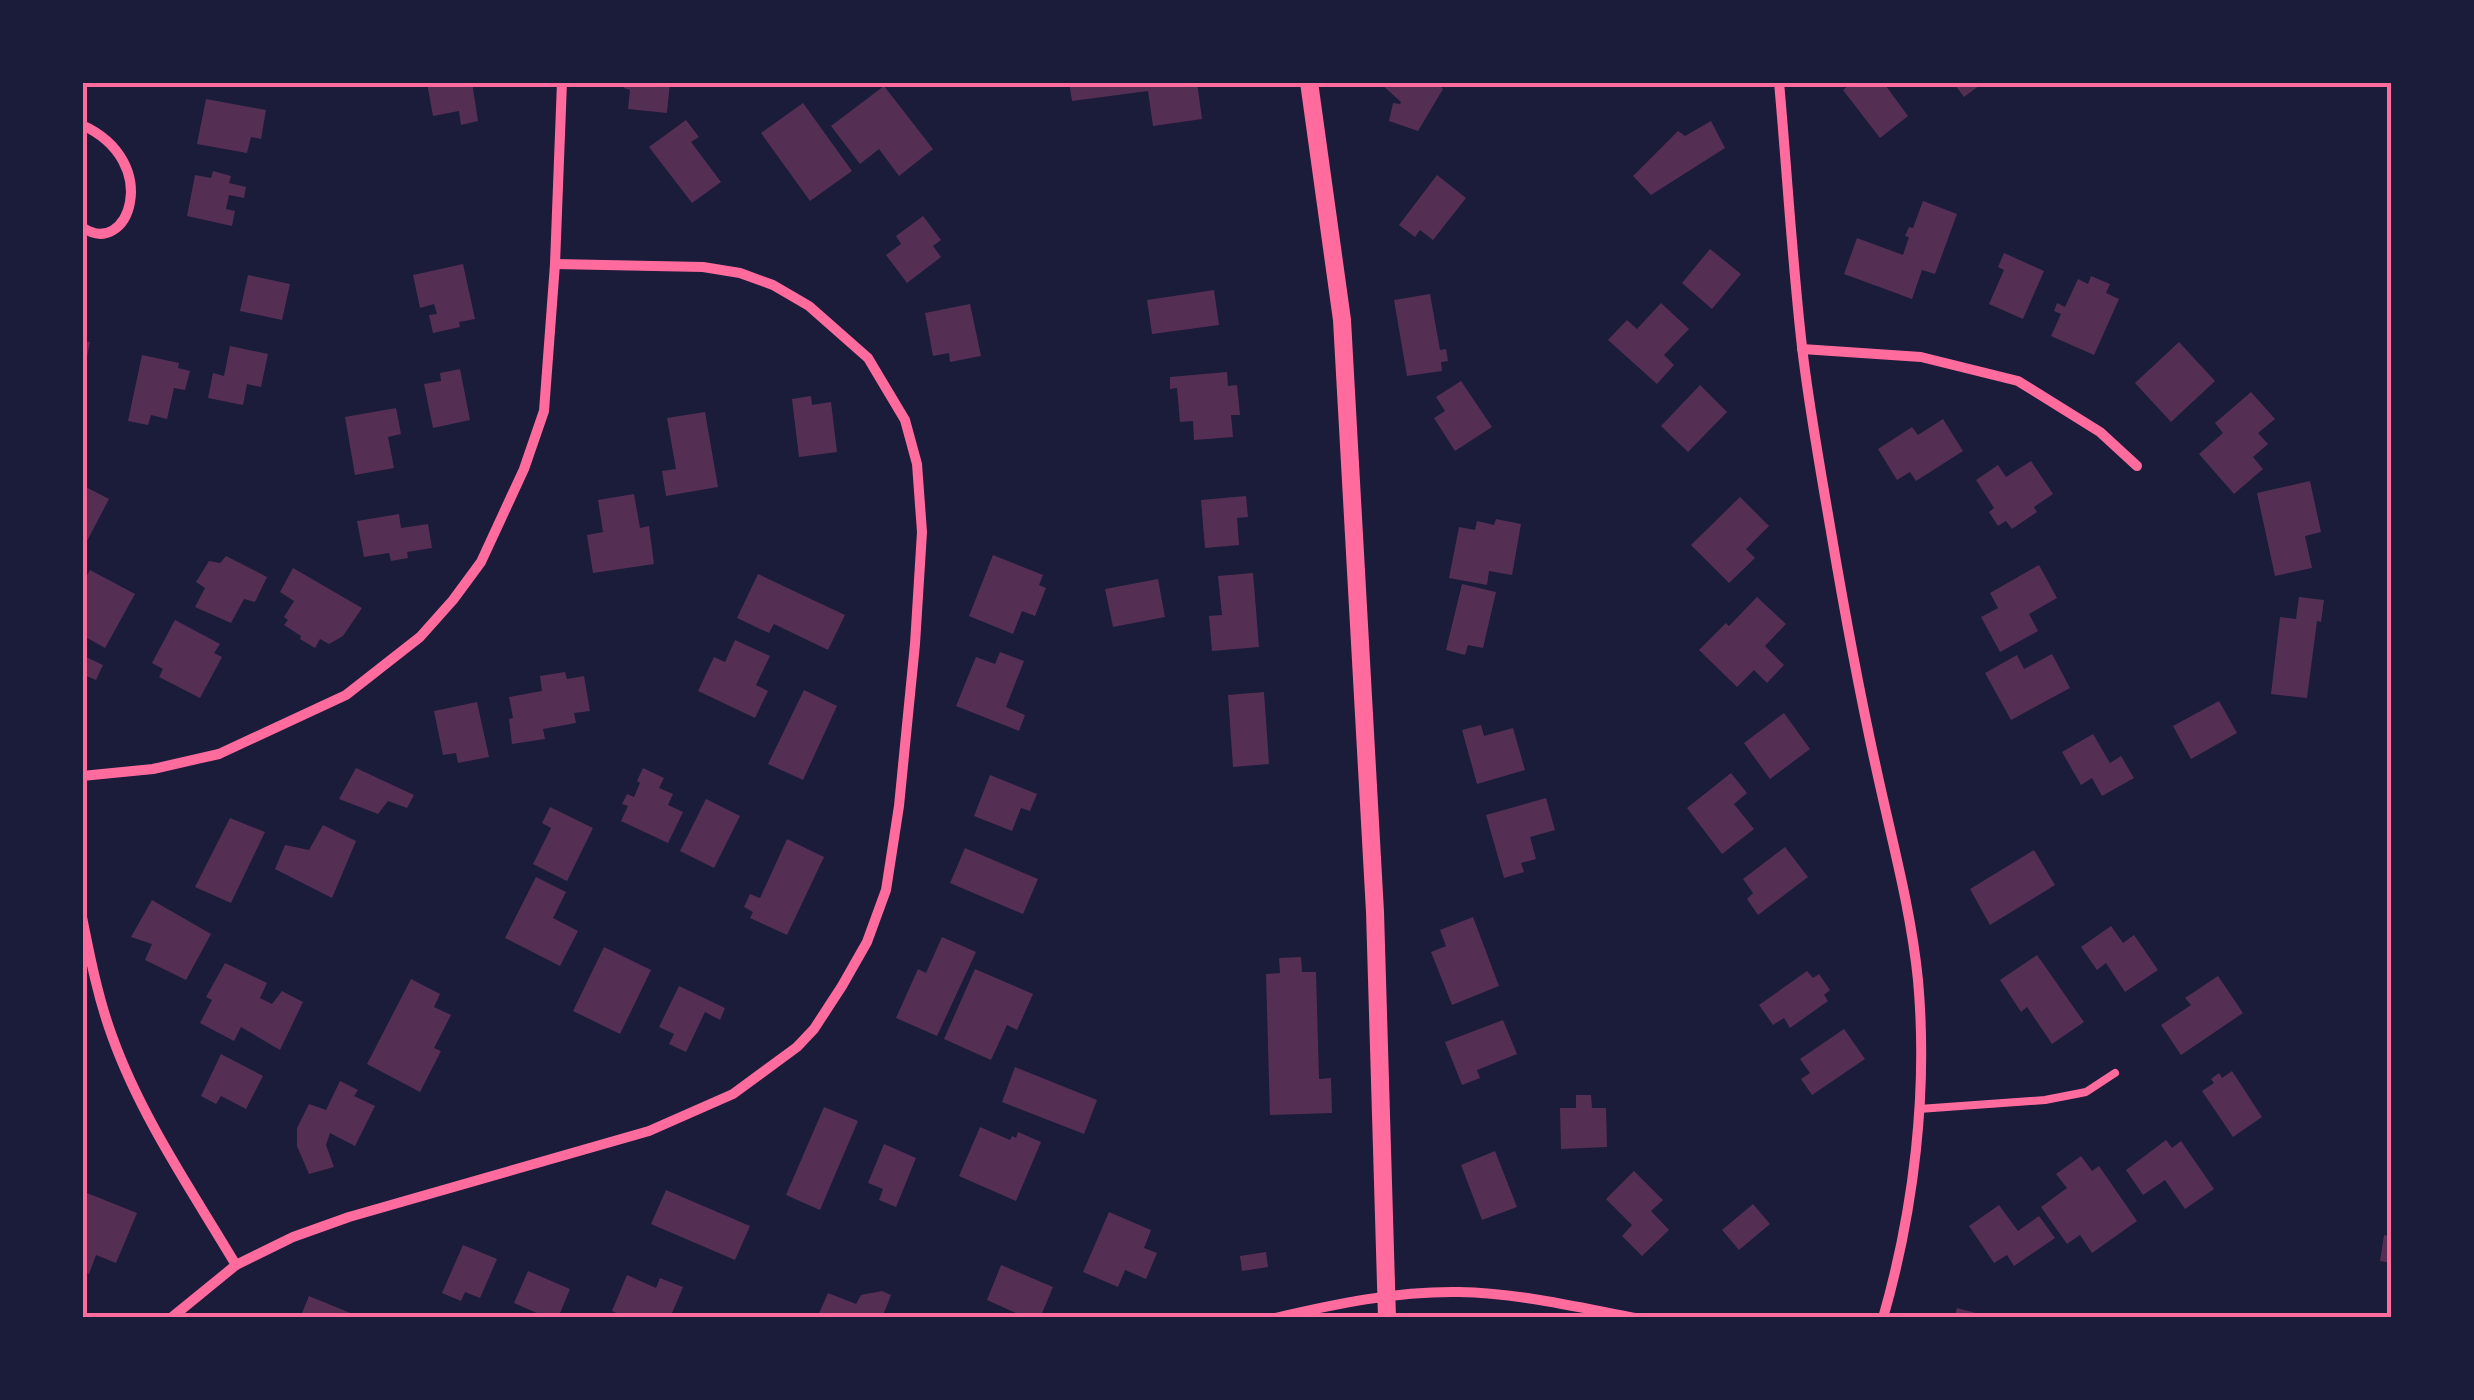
<svg xmlns="http://www.w3.org/2000/svg" width="2474" height="1400" font-family="Merriweather,serif">
  <style>
    .building { fill: #542f53 }
    .lines { fill: none; stroke-linecap: round; stroke-linejoin: round }
    .service { stroke: #ff6b9d; stroke-width: 8 }
    .minor { stroke: #ff6b9d; stroke-width: 10 }
    .tertiary { stroke: #ff6b9d; stroke-width: 18 }
    .neatline { fill: none; stroke: #ff6b9d; stroke-width: 4 }
  </style>
  <rect width="100%" height="100%" fill="#1b1b3a"/>
  <g class="building">
    <polygon points="472,82 478,121 461,125 459,111 433,116 427,83"/>
    <polygon points="624,82 670,82 667,113 628,109 630,90 624,88"/>
    <polygon points="1069,82 1197,82 1202,119 1153,126 1148,91 1072,101"/>
    <polygon points="1379,82 1436,82 1443,89 1418,131 1389,121 1393,103 1400,104 1401,102"/>
    <polygon points="1853,82 1883,82 1908,116 1880,138 1843,90"/>
    <polygon points="1953,82 1984,82 1964,97"/>
    <polygon points="884,86 933,149 899,176 879,149 860,164 831,126"/>
    <polygon points="206,99 266,110 261,139 251,137 247,153 197,144"/>
    <polygon points="803,103 852,171 810,201 761,133"/>
    <polygon points="686,120 699,137 691,142 721,182 692,203 649,147"/>
    <polygon points="1711,121 1725,148 1651,195 1633,176 1678,131 1685,136"/>
    <polygon points="213,171 231,176 229,183 246,187 244,198 229,195 226,209 235,211 232,226 187,216 195,175 211,178"/>
    <polygon points="1437,175 1466,198 1433,240 1420,230 1415,237 1399,225"/>
    <polygon points="1923,201 1957,214 1935,274 1922,270 1912,299 1844,274 1857,238 1903,255 1909,237 1905,236 1909,227 1913,228"/>
    <polygon points="923,216 941,240 933,246 941,257 907,283 886,255 901,244 896,236"/>
    <polygon points="1710,249 1741,274 1712,309 1682,283"/>
    <polygon points="2004,253 2044,271 2023,319 1989,304 2004,270 1998,267"/>
    <polygon points="463,264 475,319 459,322 460,327 433,333 429,315 437,314 434,304 420,308 413,275"/>
    <polygon points="248,275 290,284 282,320 240,311"/>
    <polygon points="2091,276 2110,284 2106,293 2119,299 2094,355 2051,336 2061,314 2054,311 2057,303 2065,307 2078,279 2088,284"/>
    <polygon points="1214,290 1219,325 1152,334 1147,300"/>
    <polygon points="1430,294 1440,350 1446,349 1448,361 1441,362 1442,371 1407,376 1394,300"/>
    <polygon points="1661,303 1689,329 1664,355 1674,365 1657,384 1608,340 1627,320 1637,329"/>
    <polygon points="970,304 981,356 950,362 949,353 933,356 925,313"/>
    <polygon points="82,340 90,342 84,373 82,373"/>
    <polygon points="2179,342 2215,381 2171,422 2135,383"/>
    <polygon points="230,346 268,354 261,387 247,384 243,405 208,398 213,373 224,376"/>
    <polygon points="142,355 179,363 178,368 190,371 185,390 174,388 167,419 151,415 148,425 128,421"/>
    <polygon points="460,369 470,420 433,428 424,384 441,381 440,373"/>
    <polygon points="1227,372 1228,386 1237,385 1240,415 1231,415 1233,437 1194,440 1193,421 1180,422 1177,388 1170,389 1170,377"/>
    <polygon points="1461,381 1492,427 1455,451 1434,418 1445,411 1436,397"/>
    <polygon points="1700,385 1727,412 1688,452 1661,426"/>
    <polygon points="2251,392 2275,419 2258,433 2268,444 2253,457 2263,469 2234,494 2199,454 2223,433 2215,423"/>
    <polygon points="811,396 812,405 831,402 837,452 799,457 792,399"/>
    <polygon points="396,408 401,434 388,437 394,468 355,475 345,417"/>
    <polygon points="705,412 718,487 666,496 662,471 676,469 667,418"/>
    <polygon points="1943,419 1963,451 1916,481 1910,472 1897,480 1878,449 1912,427 1918,435"/>
    <polygon points="2031,461 2053,494 2034,507 2037,512 2012,529 2006,521 1998,526 1989,512 1994,508 1976,480 1998,465 2006,477"/>
    <polygon points="2310,481 2321,532 2305,536 2312,568 2275,576 2257,493"/>
    <polygon points="82,485 109,499 87,541 82,539"/>
    <polygon points="634,494 640,528 649,526 654,564 593,573 587,535 603,532 598,500"/>
    <polygon points="1246,496 1248,517 1237,518 1239,545 1205,548 1201,500"/>
    <polygon points="1740,497 1769,526 1746,549 1755,558 1729,583 1691,545"/>
    <polygon points="399,514 401,528 428,524 432,548 407,552 408,558 391,561 389,553 364,557 357,521"/>
    <polygon points="1496,519 1521,524 1512,575 1489,571 1487,585 1449,578 1459,527 1475,530 1477,521 1494,525"/>
    <polygon points="993,555 1043,575 1039,585 1046,588 1035,616 1022,611 1013,634 969,616"/>
    <polygon points="226,556 267,577 255,602 244,599 231,623 195,607 205,588 196,582 209,561 220,563"/>
    <polygon points="2039,565 2057,598 2029,614 2038,631 2000,652 1981,617 1998,608 1990,593"/>
    <polygon points="293,568 362,608 343,636 329,644 320,639 315,648 300,639 301,636 284,625 288,620 284,617 294,601 280,592"/>
    <polygon points="90,570 135,594 105,648 82,635 82,583"/>
    <polygon points="1253,573 1259,647 1212,651 1209,616 1222,615 1218,576"/>
    <polygon points="758,574 845,615 828,650 774,624 769,633 737,618"/>
    <polygon points="1158,579 1165,617 1113,627 1105,589"/>
    <polygon points="1462,584 1496,592 1483,648 1468,645 1465,655 1446,650"/>
    <polygon points="1757,597 1786,624 1765,646 1784,665 1767,683 1754,670 1737,687 1699,650 1726,623 1729,626"/>
    <polygon points="2299,597 2324,600 2321,622 2317,621 2307,698 2271,694 2280,617 2296,619"/>
    <polygon points="175,620 220,644 214,653 222,657 200,698 159,677 163,669 152,663"/>
    <polygon points="735,640 770,656 756,685 768,691 755,718 698,691 714,657 725,662"/>
    <polygon points="1000,652 1024,661 1006,707 1025,715 1019,731 956,706 976,657 995,664"/>
    <polygon points="2052,654 2070,688 2011,720 1985,673 2017,655 2024,669"/>
    <polygon points="82,655 103,665 96,680 86,676 82,683"/>
    <polygon points="565,672 567,679 584,676 590,711 574,713 576,723 543,729 545,739 512,744 509,719 513,718 509,697 542,691 540,676"/>
    <polygon points="804,690 837,706 803,780 768,764"/>
    <polygon points="1264,692 1269,764 1233,767 1228,695"/>
    <polygon points="2219,701 2237,733 2191,759 2173,726"/>
    <polygon points="477,702 489,757 458,763 456,753 443,755 434,711"/>
    <polygon points="1784,713 1810,749 1770,779 1744,743"/>
    <polygon points="1481,725 1484,736 1513,728 1525,770 1477,784 1462,730"/>
    <polygon points="2093,734 2110,763 2121,756 2134,778 2102,796 2092,778 2081,785 2062,752"/>
    <polygon points="356,768 414,795 407,808 388,801 378,814 339,799"/>
    <polygon points="643,768 664,778 659,788 673,794 668,805 683,812 668,843 621,821 628,806 622,804 627,794 634,797 640,783 637,781"/>
    <polygon points="1731,773 1747,793 1734,804 1754,829 1722,854 1687,808"/>
    <polygon points="990,775 1037,794 1030,811 1021,808 1012,831 974,816"/>
    <polygon points="1546,798 1555,830 1530,837 1536,859 1521,863 1524,872 1504,878 1486,815"/>
    <polygon points="706,799 740,816 714,868 680,851"/>
    <polygon points="550,807 593,828 567,881 533,864 551,828 542,823"/>
    <polygon points="230,818 265,832 231,903 195,887"/>
    <polygon points="323,825 356,841 332,898 275,869 285,845 309,850"/>
    <polygon points="787,839 824,857 787,935 750,918 753,912 744,907 750,894 760,898"/>
    <polygon points="1785,847 1808,877 1758,915 1747,899 1753,893 1743,879"/>
    <polygon points="965,848 1038,879 1023,914 950,883"/>
    <polygon points="2034,850 2055,885 1990,925 1970,889"/>
    <polygon points="536,877 566,892 553,918 578,931 560,966 505,938"/>
    <polygon points="152,900 211,934 186,980 145,960 152,944 131,937"/>
    <polygon points="1473,917 1499,986 1452,1005 1431,952 1446,946 1440,930"/>
    <polygon points="2111,926 2123,943 2134,935 2158,970 2125,992 2106,963 2097,970 2081,947"/>
    <polygon points="942,937 976,952 937,1036 896,1018 918,969 926,973"/>
    <polygon points="604,947 651,970 620,1034 573,1011"/>
    <polygon points="2037,955 2084,1022 2052,1044 2027,1007 2021,1012 2000,980"/>
    <polygon points="1301,957 1302,972 1316,972 1319,1079 1331,1078 1332,1113 1270,1115 1266,974 1280,973 1279,958"/>
    <polygon points="225,963 267,983 260,998 272,1004 282,991 303,1002 280,1050 241,1027 234,1041 200,1023 212,1000 206,997"/>
    <polygon points="975,969 1033,994 1017,1030 1007,1025 991,1060 944,1039"/>
    <polygon points="1807,971 1813,978 1819,974 1830,990 1824,995 1828,1001 1790,1028 1784,1018 1773,1025 1759,1005"/>
    <polygon points="2218,976 2243,1013 2181,1055 2161,1025 2191,1005 2185,998"/>
    <polygon points="411,979 440,994 434,1007 451,1015 434,1048 441,1051 420,1092 367,1064"/>
    <polygon points="679,986 725,1008 720,1020 705,1012 686,1052 669,1044 674,1034 659,1027"/>
    <polygon points="1503,1020 1517,1054 1477,1070 1480,1078 1462,1085 1445,1042"/>
    <polygon points="1844,1029 1865,1059 1812,1095 1801,1079 1810,1073 1800,1059"/>
    <polygon points="221,1054 263,1076 246,1109 221,1096 216,1104 201,1096"/>
    <polygon points="1015,1067 1097,1100 1084,1134 1002,1102"/>
    <polygon points="2232,1071 2262,1117 2233,1137 2202,1091 2214,1083 2211,1079 2219,1073 2222,1078"/>
    <polygon points="340,1081 358,1090 354,1096 375,1106 355,1146 330,1133 326,1145 334,1167 309,1174 297,1146 297,1128 309,1104 326,1110"/>
    <polygon points="1576,1095 1591,1095 1592,1108 1606,1108 1607,1147 1561,1149 1560,1108 1576,1108"/>
    <polygon points="824,1107 858,1121 820,1210 786,1195"/>
    <polygon points="980,1127 1010,1140 1012,1136 1016,1138 1018,1132 1041,1142 1016,1201 959,1176"/>
    <polygon points="2166,1140 2172,1148 2181,1141 2214,1189 2185,1209 2165,1180 2143,1195 2126,1170"/>
    <polygon points="884,1144 916,1158 896,1207 879,1200 883,1189 868,1183"/>
    <polygon points="1495,1151 1517,1207 1482,1220 1461,1165"/>
    <polygon points="2081,1156 2092,1171 2099,1166 2137,1221 2092,1253 2080,1235 2067,1244 2041,1207 2067,1188 2056,1174"/>
    <polygon points="1634,1171 1663,1200 1651,1211 1669,1230 1642,1256 1622,1236 1632,1225 1606,1199"/>
    <polygon points="666,1190 750,1226 735,1260 651,1224"/>
    <polygon points="82,1191 137,1213 116,1263 96,1255 89,1274 82,1271"/>
    <polygon points="1753,1204 1770,1224 1739,1250 1722,1230"/>
    <polygon points="1999,1205 2018,1231 2039,1216 2055,1238 2014,1266 2007,1255 1994,1263 1969,1226"/>
    <polygon points="1109,1212 1151,1230 1144,1248 1157,1253 1146,1279 1125,1270 1118,1287 1083,1272"/>
    <polygon points="2384,1235 2392,1237 2392,1263 2380,1261"/>
    <polygon points="463,1245 497,1259 480,1298 465,1292 461,1301 442,1293"/>
    <polygon points="1266,1252 1268,1267 1242,1271 1240,1256"/>
    <polygon points="1001,1265 1053,1287 1040,1318 1027,1318 987,1300"/>
    <polygon points="528,1271 570,1289 558,1318 538,1318 539,1314 514,1303"/>
    <polygon points="627,1275 656,1288 660,1278 683,1287 670,1318 627,1318 612,1311"/>
    <polygon points="882,1291 891,1295 882,1318 817,1318 828,1293 856,1304 861,1295"/>
    <polygon points="309,1296 360,1317 360,1318 300,1318"/>
    <polygon points="1957,1308 1987,1316 1986,1318 1954,1318"/>
  </g>
  <g class="lines">
    <polyline class="service" points="1919,1109 2045,1100 2086,1092 2115,1073"/>
    <g class="minor">
      <path d="M1779,82c8,89 13,177 23,265 7,60 18,120 28,179 14,83 29,165 47,246 15,69 34,138 41,208 10,112 -4,230 -35,338"/>
      <path d="M82,125c82,37 46,135 0,102"/>
      <polyline points="1802,349 1921,357 2018,381 2100,432 2137,466"/>
      <polyline points="82,776 153,769 219,754 346,695 420,637 453,600 481,562 524,469 544,411 555,264 562,82"/>
      <path d="M82,917c8,40 16,81 30,119 29,81 80,155 124,229"/>
      <polyline points="171,1318 236,1265 293,1237 349,1217 649,1131 733,1094 797,1047 814,1029 842,986 867,942 886,890 899,806 915,644 922,532 917,464 905,420 868,358 809,306 773,285 740,273 703,267 555,264"/>
      <path d="M1275,1318c60,-14 121,-27 184,-26 59,1 118,15 176,26"/>
    </g>
    <polyline class="tertiary" points="1309,82 1342,320 1375,912 1387,1318"/>
  </g>
  <rect width="2474" height="1400" fill="none" stroke="#1b1b3a" stroke-width="170"/>
  <rect x="85" y="85" width="2304" height="1230" class="neatline"/>
</svg>
